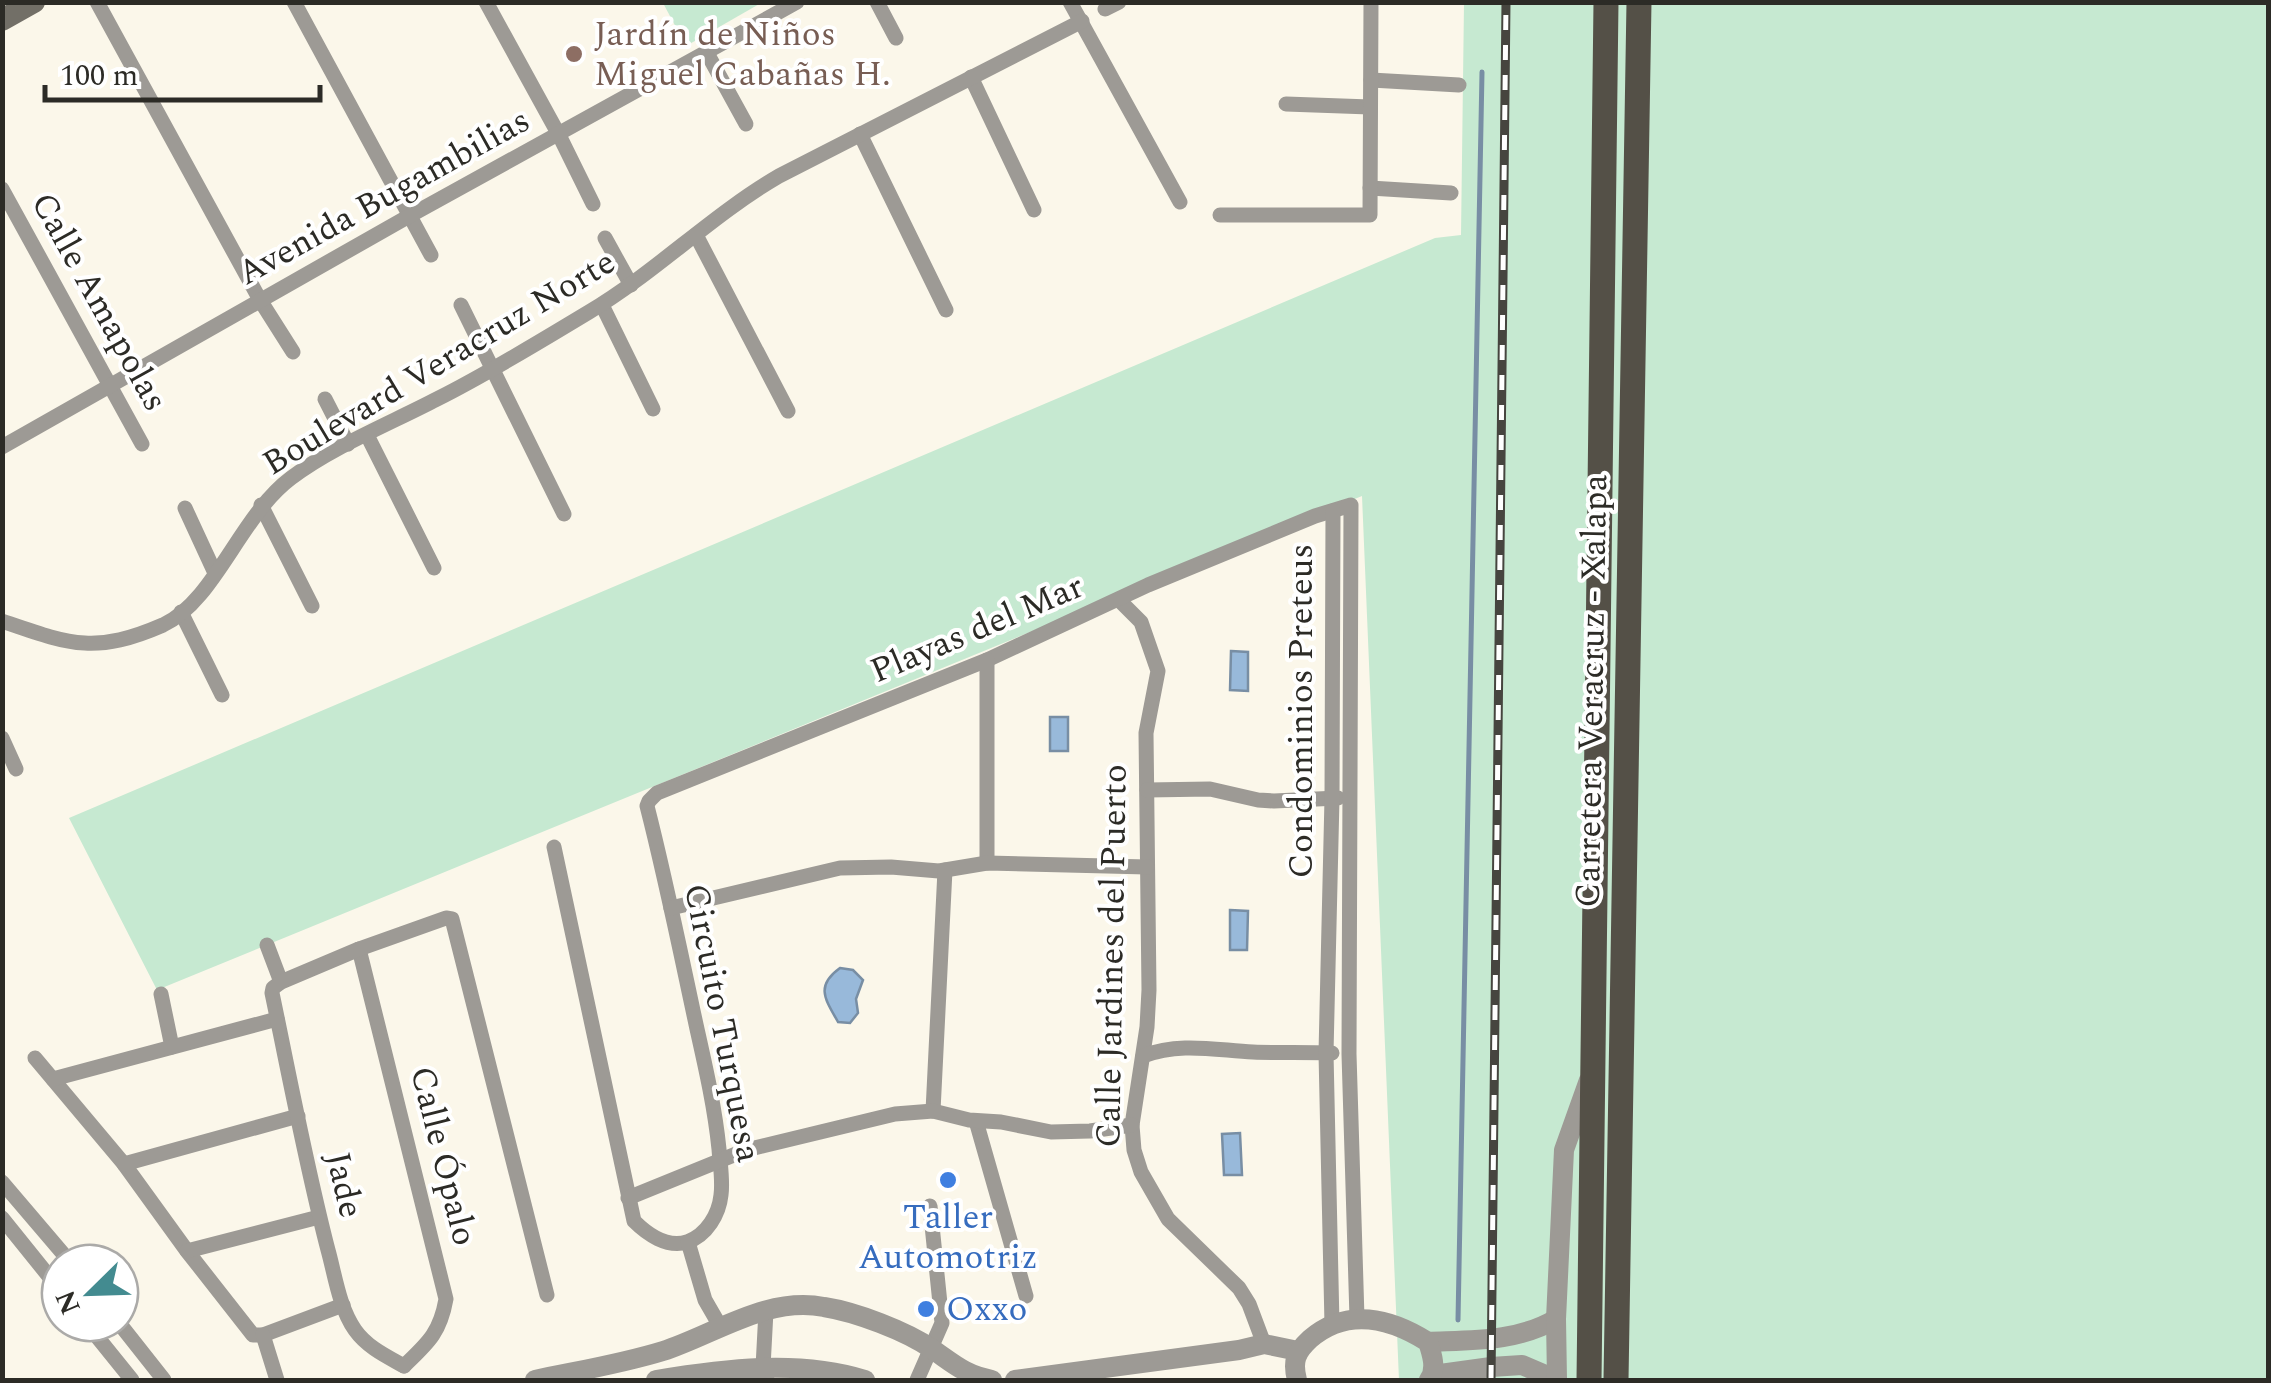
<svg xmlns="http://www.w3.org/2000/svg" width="2271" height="1383" font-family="Spectral,serif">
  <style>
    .green { fill: #c6e9d1 }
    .water { fill: #98b9da; stroke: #788ea4; stroke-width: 2.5 }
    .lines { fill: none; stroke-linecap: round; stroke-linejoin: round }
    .stream { stroke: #788ea4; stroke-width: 5 }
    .minor { stroke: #9d9a95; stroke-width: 15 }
    .tertiary { stroke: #9d9a95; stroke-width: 20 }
    .secondary { stroke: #726f67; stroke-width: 22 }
    .primary { stroke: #545047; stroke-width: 25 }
    .rail-casing { stroke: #46453f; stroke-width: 9 }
    .rail { stroke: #fff; stroke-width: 5; stroke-dasharray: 15; stroke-linecap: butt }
    .education-dot { fill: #8d6e63; stroke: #fff; stroke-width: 4 }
    .shop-dot { fill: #3f7fe0; stroke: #fff; stroke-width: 4 }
    .labels { text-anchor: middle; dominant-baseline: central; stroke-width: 8; stroke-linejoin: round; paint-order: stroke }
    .education-label { font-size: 35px; fill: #785e54; stroke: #fff; text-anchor: start }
    .street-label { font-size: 35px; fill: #2c2b26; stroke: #fff }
    .shop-label { font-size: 35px; fill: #366cbe; stroke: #fff }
  </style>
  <rect width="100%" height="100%" fill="#fbf7ea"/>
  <g class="green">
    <polygon points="663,3 761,3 686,46"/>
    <polygon points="1464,3 2268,3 2268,1380 1399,1380 1362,496 157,990 69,818 1435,238 1461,235"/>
  </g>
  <g class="water">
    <polygon points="1231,651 1248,652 1248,691 1230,690"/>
    <rect x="1050" y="717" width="18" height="34"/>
    <polygon points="1230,910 1248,911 1247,950 1230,950"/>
    <path d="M840,968l13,2 10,10 -7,19 2,14 -8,10 -12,-1c-13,-23 -23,-36 2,-54z"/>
    <polygon points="1240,1133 1242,1175 1224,1175 1222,1134"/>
  </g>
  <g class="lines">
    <polyline class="stream" points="1458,1320 1482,72"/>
    <g class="minor">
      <polyline points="97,2 260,300 293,352"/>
      <polyline points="294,2 431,255"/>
      <polyline points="486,2 559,135 593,204"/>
      <polyline points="877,2 896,38"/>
      <polyline points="1070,2 1180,202"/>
      <polyline points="1105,9 1119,2"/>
      <polyline points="707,53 746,124"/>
      <polyline points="971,77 1034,210"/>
      <polyline points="1371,80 1459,85"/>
      <polyline points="1286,104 1370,107"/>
      <polyline points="860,134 946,310"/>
      <polyline points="1370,188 1451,193"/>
      <polyline points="2,189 142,444"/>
      <polyline points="1220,215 1370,215 1371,2"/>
      <polyline points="696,235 788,411"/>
      <polyline points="605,238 631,285"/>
      <polyline points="461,305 564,514"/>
      <polyline points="602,305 653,409"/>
      <polyline points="325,399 348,444"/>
      <polyline points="367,435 434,568"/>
      <polyline points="2,447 411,215 797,2"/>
      <polyline points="261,505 312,606"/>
      <polyline points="185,508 215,573"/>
      <polyline points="1119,600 1141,622 1158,671 1146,733 1149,990 1147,1027 1132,1125 1134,1150 1141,1172 1168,1219 1239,1288 1249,1304 1264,1344"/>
      <polyline points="181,612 222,695"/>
      <path d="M2,621c67,23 92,34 161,4 52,-24 77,-109 128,-147 41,-31 100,-55 146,-79 52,-26 102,-57 152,-87 67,-40 123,-97 190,-136l303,-155"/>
      <polyline points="2,738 16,769"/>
      <polyline points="1147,790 1210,789 1258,800 1274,801 1338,798"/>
      <path d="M554,847l80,374c13,13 33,27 53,21 20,-7 32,-28 34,-47 2,-15 -1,-31 -2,-46 -4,-40 -13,-80 -22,-120 -16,-74 -31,-149 -50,-223l2,-5 8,-8 330,-133 161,-75 167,-69 36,-11 -2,549 8,264"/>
      <polyline points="987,863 987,660"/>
      <polyline points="671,908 840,868 891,867 939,871 987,863 1147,867"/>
      <polyline points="267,945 281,982"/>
      <path d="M359,949l87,350c-6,34 -18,44 -42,67"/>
      <polyline points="161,994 172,1047"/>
      <path d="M1143,1056c37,-14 71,-6 110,-4 26,1 53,0 79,1"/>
      <polyline points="35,1058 124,1164 187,1251 253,1335 263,1335 343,1305"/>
      <polyline points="53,1079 277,1019"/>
      <polyline points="933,1111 945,870"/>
      <polyline points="976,1121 1026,1296"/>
      <polyline points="124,1164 298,1116"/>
      <polyline points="2,1182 71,1263"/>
      <polyline points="628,1198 746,1150 895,1114 933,1111 969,1120 1001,1122 1051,1132 1090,1131 1132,1125"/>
      <polyline points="2,1218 60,1290"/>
      <polyline points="688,1242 705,1300 720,1326"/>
      <polyline points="187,1251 319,1217"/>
      <polyline points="766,1311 763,1367 767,1380"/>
      <polyline points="86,1323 132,1380"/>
      <polyline points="119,1323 164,1380"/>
      <polyline points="1332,1325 1326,1053 1332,798 1333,511"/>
      <polyline points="263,1335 277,1380"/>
      <path d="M404,1366c-18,-10 -37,-19 -49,-36 -16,-23 -20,-55 -27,-80 -22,-85 -38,-171 -56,-257l1,-5 8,-6 78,-33 87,-31 6,1 95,376"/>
      <polyline points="917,1380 942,1323 930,1206"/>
    </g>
    <g class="tertiary">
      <path d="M1428,1342c44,-2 89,0 128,-23"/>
      <polyline points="1433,1375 1491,1367 1522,1365 1557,1380"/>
      <path d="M535,1380c42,-9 86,-16 128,-29 52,-17 104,-55 161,-44 32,5 82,24 108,42 22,15 33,26 60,31"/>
      <path d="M656,1380c67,-11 142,-21 209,0"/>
      <polyline points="1015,1380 1239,1350 1264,1344 1298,1351"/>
      <path d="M1297,1380c-5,-19 -1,-28 13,-41 37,-32 80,-21 118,3 4,12 9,27 1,38"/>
      <polyline points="1557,1380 1556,1319 1564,1150 1589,1080"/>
    </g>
    <polyline class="secondary" points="2,20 34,2"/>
    <g class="primary">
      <polyline points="1589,1380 1606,2"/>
      <polyline points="1616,1380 1639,2"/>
    </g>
    <g class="rail-casing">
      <polyline id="rail" points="1491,1380 1506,2"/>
    </g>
    <use href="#rail" class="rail"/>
  </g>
  <circle class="education-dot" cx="574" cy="54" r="10"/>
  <g class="shop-dot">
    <circle cx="948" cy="1180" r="10"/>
    <circle cx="926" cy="1309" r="10"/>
  </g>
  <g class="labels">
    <g class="education-label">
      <text x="594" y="34">Jardín de Niños<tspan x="594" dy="40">Miguel Cabañas H.</tspan></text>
    </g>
    <g class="street-label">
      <text transform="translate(384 197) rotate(-29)">Avenida Bugambilias</text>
      <text transform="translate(99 302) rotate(61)">Calle Amapolas</text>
      <text transform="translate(439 363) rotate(-31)">Boulevard Veracruz Norte</text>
      <text transform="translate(977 629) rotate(-23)">Playas del Mar</text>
      <text transform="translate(1592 691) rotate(-89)">Carretera Veracruz - Xalapa</text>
      <text transform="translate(1301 711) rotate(-90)">Condominios Preteus</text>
      <text transform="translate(1112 956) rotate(-89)">Calle Jardines del Puerto</text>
      <text transform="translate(722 1023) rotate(79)">Circuito Turquesa</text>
      <text transform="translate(443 1156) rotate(76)">Calle Ópalo</text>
      <text transform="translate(344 1185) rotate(77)">Jade</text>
    </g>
    <g class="shop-label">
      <text x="948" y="1217">Taller<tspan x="948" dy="40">Automotriz</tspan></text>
      <text x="946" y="1309" text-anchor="start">Oxxo</text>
    </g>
  </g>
  <rect width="2271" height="1383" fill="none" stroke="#2c2b26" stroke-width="10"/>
  <g transform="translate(90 1293) rotate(247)"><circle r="48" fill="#ffffff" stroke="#abaaa8" stroke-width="2.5"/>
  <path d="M0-8L18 38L0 25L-18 38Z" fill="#438b90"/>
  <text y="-15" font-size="28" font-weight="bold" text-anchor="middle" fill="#2c2b26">N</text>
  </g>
  <path d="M45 85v15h275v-15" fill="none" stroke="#2c2b26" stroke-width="5"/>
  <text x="60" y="85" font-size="30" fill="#2c2b26" stroke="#ffffff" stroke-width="8" paint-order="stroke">100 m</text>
</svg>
